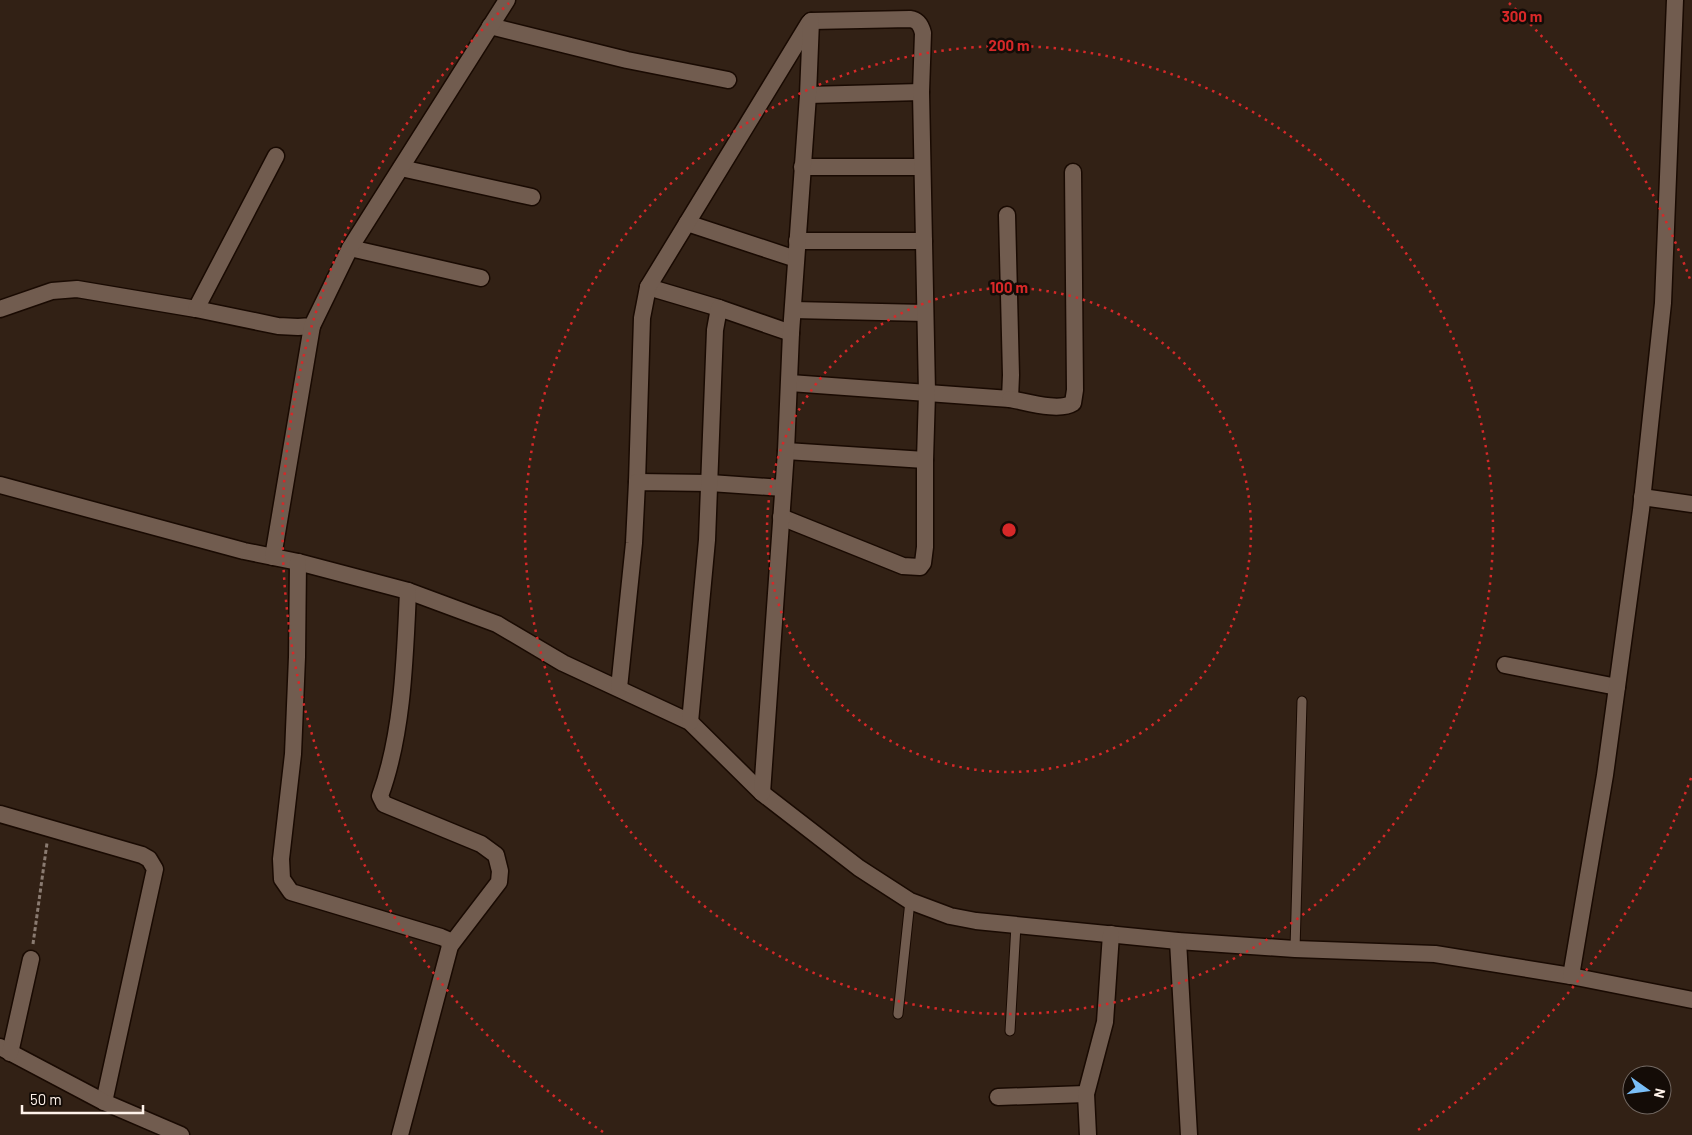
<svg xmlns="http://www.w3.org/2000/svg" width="1692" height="1135" font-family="Barlow,sans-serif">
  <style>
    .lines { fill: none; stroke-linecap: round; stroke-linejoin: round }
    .lane-casing { stroke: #190a02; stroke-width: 11 }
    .street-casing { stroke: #190a02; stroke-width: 19 }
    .path { stroke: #8a7b71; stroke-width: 3; stroke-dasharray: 4 2.5; stroke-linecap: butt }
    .lane { stroke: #715c4f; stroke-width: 9 }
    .street { stroke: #715c4f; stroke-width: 16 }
    .ring { fill: none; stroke: #d62828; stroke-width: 2.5; stroke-dasharray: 2.5 5 }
    .centre { fill: #d62828; stroke: #140c07; stroke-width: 2.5 }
    .ring-label { font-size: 15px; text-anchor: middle; font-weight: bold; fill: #d62828; stroke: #140c07; stroke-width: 5; stroke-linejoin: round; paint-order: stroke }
  </style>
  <rect width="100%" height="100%" fill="#322115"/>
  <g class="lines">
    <g class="lane-casing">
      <g id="lane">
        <polyline points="1295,949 1302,701"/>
        <polyline points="898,1014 910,901"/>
        <polyline points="1010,1031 1016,925"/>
      </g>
    </g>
    <g class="street-casing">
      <g id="street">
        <polyline points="490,26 627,60 728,80"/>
        <polyline points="808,95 921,92"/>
        <polyline points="802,167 921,167"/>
        <polyline points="401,168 532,197"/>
        <polyline points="687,223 796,259"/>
        <polyline points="797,241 924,241"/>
        <polyline points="350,248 481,278"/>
        <polyline points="648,287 719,308"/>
        <polyline points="0,309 52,291 77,289 196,309 278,326 298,327 312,326 350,248 507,0"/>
        <polyline points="196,309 276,156"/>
        <polyline points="793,310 925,313"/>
        <polyline points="790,383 1010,399 1011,375 1007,215"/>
        <path d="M1010,399c17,3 49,13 63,4l2,-13 -2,-218"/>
        <polyline points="786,451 925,460"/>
        <polyline points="637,482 642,318 648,287 809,23"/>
        <polyline points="0,485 244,551 298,562 408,591 497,624 563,663 690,722 762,793 859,868 910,901 950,916 976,921 1178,941 1295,949 1435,954 1571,976 1692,1000"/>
        <polyline points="1642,497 1692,504"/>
        <path d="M781,517l122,49 17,1 3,-4 2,-16v-87l2,-67 -6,-301 2,-59c-2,-8 -5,-13 -13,-14l-99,2"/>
        <polyline points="273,557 312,326"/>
        <polyline points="298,562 297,657 293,754 281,859 282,879 291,892 441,937 448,940 450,946"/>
        <polyline points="1505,665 1617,687"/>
        <polyline points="619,688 634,543 637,482 710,483 783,488"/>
        <polyline points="690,722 707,540 715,330 719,308 791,333"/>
        <polyline points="762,793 786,451 791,333 808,95 811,21"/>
        <polyline points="0,814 142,855 149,859 155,869 104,1102"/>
        <polyline points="1178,941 1189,1135"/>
        <polyline points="1571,976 1605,775 1617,687 1641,510 1663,303 1675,0"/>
        <polyline points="0,1047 104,1102 181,1135"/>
        <polyline points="10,1053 31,959"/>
        <polyline points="998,1097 1086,1094"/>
        <path d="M400,1135l50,-189 49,-64 1,-11 -4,-16 -15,-11 -97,-40 -4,-8c23,-62 25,-139 28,-205"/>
        <polyline points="1088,1135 1086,1094 1105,1022 1111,934"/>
      </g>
    </g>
    <polyline class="path" points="33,944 47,843"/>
    <use href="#lane" class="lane"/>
    <use href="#street" class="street"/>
  </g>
  <g class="ring">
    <circle cx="1009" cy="530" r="242"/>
    <circle cx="1009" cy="530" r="484"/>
    <path d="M1691 778A726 726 0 0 1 1415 1132M603 1132A726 726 0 0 1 509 3M1509 3A726 726 0 0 1 1691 282"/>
  </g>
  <circle cx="1009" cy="530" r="8" class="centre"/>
  <g class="ring-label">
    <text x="1522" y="22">300 m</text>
    <text x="1009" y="51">200 m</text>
    <text x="1009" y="293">100 m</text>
  </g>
  <g transform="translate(1647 1090) rotate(104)"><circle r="24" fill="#140c07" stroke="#726862"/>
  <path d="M0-4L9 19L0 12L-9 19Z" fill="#7abff8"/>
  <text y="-8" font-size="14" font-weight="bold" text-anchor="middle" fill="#fef2ea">N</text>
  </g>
  <path d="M22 1105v8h121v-8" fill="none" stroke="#fef2ea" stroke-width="2.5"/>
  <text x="30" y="1105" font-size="15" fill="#fef2ea" stroke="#140c07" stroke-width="4" paint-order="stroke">50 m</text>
</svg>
